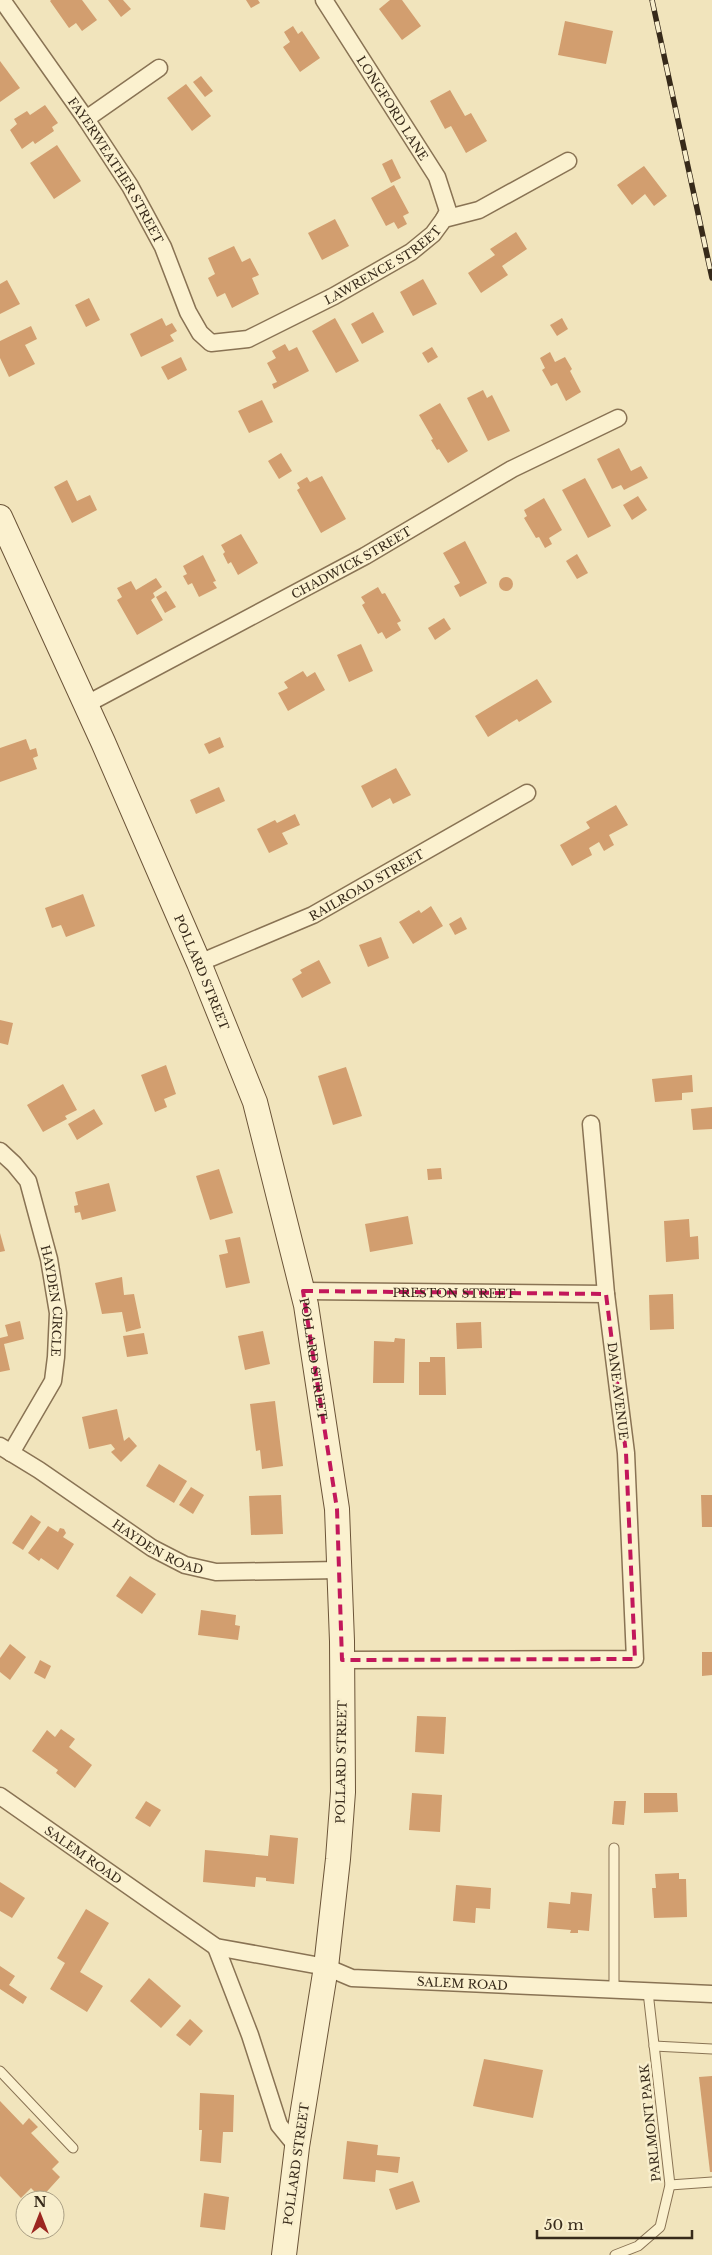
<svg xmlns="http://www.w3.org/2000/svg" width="712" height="2255" font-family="'Libre Baskerville',serif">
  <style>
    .building { fill: #d29e6f }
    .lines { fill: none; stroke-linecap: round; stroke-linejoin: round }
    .service-casing { stroke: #897354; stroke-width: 11 }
    .minor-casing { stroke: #897354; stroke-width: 19 }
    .secondary-casing { stroke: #6b5438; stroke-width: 26 }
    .service { stroke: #fbf1cf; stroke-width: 9 }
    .minor { stroke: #fbf1cf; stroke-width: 16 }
    .secondary { stroke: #fbf1cf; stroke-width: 24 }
    .rail-casing { stroke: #372a1a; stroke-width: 5.5 }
    .rail { stroke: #f8eecc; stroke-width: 4; stroke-dasharray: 11; stroke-linecap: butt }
    .marked { fill: none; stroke: #c2185b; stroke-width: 4; stroke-dasharray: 10 6; stroke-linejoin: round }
    .labels { text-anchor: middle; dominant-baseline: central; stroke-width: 5; stroke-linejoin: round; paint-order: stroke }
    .street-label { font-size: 12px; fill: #372a1a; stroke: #f8eecc }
  </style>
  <rect width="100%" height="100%" fill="#f1e4bc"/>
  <g class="building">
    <polygon points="51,0 82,0 97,20 82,31 76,23 69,28 50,1"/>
    <polygon points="108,0 123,0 131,9 121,17"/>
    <polygon points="246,0 258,0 260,3 251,8"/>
    <polygon points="390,0 402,0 421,26 402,40 379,9"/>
    <polygon points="565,21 613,31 606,64 558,55"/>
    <polygon points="293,26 298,34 302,31 320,58 300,72 283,47 290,42 284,32"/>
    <polygon points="0,61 20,88 0,102"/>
    <polygon points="201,76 213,91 205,97 193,82"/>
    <polygon points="186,84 211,116 192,131 167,98"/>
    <polygon points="450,90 465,116 471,113 487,141 466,153 451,126 445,129 430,101"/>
    <polygon points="45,105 58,123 52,127 54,131 35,144 33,141 22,149 10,130 17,124 14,119 27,111 30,115"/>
    <polygon points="57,145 81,181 54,199 30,163"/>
    <polygon points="392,159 401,178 391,183 382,164"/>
    <polygon points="644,166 667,196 654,206 645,194 632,205 617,185"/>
    <polygon points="394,185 409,213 403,216 407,224 398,229 394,222 386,226 371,198"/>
    <polygon points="335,219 349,246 322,260 308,233"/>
    <polygon points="516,232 527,249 502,266 508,275 481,293 468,273 495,255 490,249"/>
    <polygon points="234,246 242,262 250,258 259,275 252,278 259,294 232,308 225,293 217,297 208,278 215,274 208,258"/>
    <polygon points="423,279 437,304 413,316 400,292"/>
    <polygon points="7,280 20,304 0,314 0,284"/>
    <polygon points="89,298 100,320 86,327 75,305"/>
    <polygon points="373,312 384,332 362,344 351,324"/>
    <polygon points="162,318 166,326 172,323 177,331 170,335 174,341 141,357 130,334"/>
    <polygon points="335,318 359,361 336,373 312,331"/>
    <polygon points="562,318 568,329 557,336 550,325"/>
    <polygon points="31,326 37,339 25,345 35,364 9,377 0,358 0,341"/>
    <polygon points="285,344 289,351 297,347 309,371 274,389 272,384 277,382 267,363 276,358 272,351"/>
    <polygon points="432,347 438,357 428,363 422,353"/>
    <polygon points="550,352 555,362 565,357 572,369 570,371 581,392 566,401 557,383 551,386 542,370 545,368 540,358"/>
    <polygon points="181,357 187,370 168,380 161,367"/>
    <polygon points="483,390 487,398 492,395 510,431 488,441 467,398"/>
    <polygon points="262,400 273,422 249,433 238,411"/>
    <polygon points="440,403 468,451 448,463 439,449 437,450 431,440 433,439 419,415"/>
    <polygon points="619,448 631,471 641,466 648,478 624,490 621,485 612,489 597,459"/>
    <polygon points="281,453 292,471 279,479 268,461"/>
    <polygon points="322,476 346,519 321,533 297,490 300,488 297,483 307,477 310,482"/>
    <polygon points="585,478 611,526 588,538 562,490"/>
    <polygon points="67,480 77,501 90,495 97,510 72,523 54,487"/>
    <polygon points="638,496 647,510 632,520 623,505"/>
    <polygon points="544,498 562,530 549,538 552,544 545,548 539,537 536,538 524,518 527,516 524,510"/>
    <polygon points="241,534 258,563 238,575 231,562 228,564 223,554 225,552 221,545"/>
    <polygon points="465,541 487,583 460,597 454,586 460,583 443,553"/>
    <polygon points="577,554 588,573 577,579 566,561"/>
    <polygon points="203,555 216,581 213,582 217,588 199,597 192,583 188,585 183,576 187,574 183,566"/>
    <circle cx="506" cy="584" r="7"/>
    <polygon points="156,578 162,587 153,593 155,597 151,600 163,620 137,635 117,600 122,597 117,588 131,581 136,590"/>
    <polygon points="378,587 382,594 385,593 401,621 397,623 401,630 386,639 382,632 378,634 362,605 365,603 361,597"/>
    <polygon points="166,591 176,607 165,613 156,597"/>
    <polygon points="444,618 451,629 435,640 428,628"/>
    <polygon points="361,644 373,671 349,682 337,655"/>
    <polygon points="303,671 307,677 315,672 325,690 288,711 278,693 288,688 284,682"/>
    <polygon points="537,679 552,702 519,722 517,719 488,737 475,716"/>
    <polygon points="220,737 224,747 209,754 204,744"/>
    <polygon points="26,739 30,750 36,748 38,756 33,758 37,769 0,782 0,748"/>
    <polygon points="396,768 411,795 393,804 390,798 372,808 361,786"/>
    <polygon points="219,787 225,801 196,814 190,800"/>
    <polygon points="616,805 628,825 609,835 614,845 604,851 599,842 589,848 592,855 572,866 560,845 590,828 586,822"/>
    <polygon points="295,814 300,825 282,833 288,844 269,853 257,829 275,820 277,823"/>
    <polygon points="83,894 95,926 66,937 61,925 52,928 45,908"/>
    <polygon points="431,906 443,926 413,944 399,922 419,910 421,913"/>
    <polygon points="461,917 467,929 455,935 449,924"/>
    <polygon points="381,937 389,958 368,967 359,945"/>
    <polygon points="319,960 331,983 302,998 292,979 302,973 300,970"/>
    <polygon points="0,1020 13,1023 8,1045 0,1043"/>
    <polygon points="166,1065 176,1094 164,1099 167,1107 155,1112 141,1075"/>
    <polygon points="346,1067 362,1116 333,1125 318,1076"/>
    <polygon points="692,1075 693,1092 682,1093 682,1100 655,1102 652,1079"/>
    <polygon points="63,1084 77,1110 65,1116 67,1119 43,1132 27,1105"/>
    <polygon points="712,1107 712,1129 693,1130 691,1109"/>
    <polygon points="94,1109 103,1124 77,1140 68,1124"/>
    <polygon points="441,1168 442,1179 428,1180 427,1169"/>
    <polygon points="219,1169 233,1213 210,1220 196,1176"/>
    <polygon points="109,1183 116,1211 82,1220 80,1212 75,1213 74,1206 78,1205 75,1192"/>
    <polygon points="408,1216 413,1244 370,1252 365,1224"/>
    <polygon points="689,1219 690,1237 698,1236 699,1259 666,1262 664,1221"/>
    <polygon points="0,1233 5,1251 0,1252"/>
    <polygon points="240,1237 250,1283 226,1288 219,1255 228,1253 225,1240"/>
    <polygon points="122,1277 124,1295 134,1294 141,1328 126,1332 122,1312 102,1314 95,1283"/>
    <polygon points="673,1294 674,1329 650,1330 649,1295"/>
    <polygon points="20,1321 24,1339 4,1344 10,1370 0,1372 0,1338 8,1336 5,1325"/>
    <polygon points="481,1322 482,1348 457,1349 456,1323"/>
    <polygon points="263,1331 270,1364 245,1370 238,1336"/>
    <polygon points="144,1333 148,1354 127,1357 123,1336"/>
    <polygon points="395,1338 405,1339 404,1383 373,1383 374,1341 394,1342"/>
    <polygon points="430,1357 445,1357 446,1395 419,1395 419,1362 430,1362"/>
    <polygon points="275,1401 283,1466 262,1469 260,1450 256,1451 250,1404"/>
    <polygon points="117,1409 124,1441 129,1437 137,1446 121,1462 111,1452 115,1449 111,1444 89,1449 82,1417"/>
    <polygon points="159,1464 187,1481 174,1503 146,1486"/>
    <polygon points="191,1487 204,1495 193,1514 179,1505"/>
    <polygon points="281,1495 283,1534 251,1535 249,1496"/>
    <polygon points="701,1495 712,1495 712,1527 702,1527"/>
    <polygon points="31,1515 41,1522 23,1550 12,1543"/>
    <polygon points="48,1526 58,1532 60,1528 64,1529 66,1533 63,1537 74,1544 58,1570 41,1558 39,1561 28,1553"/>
    <polygon points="130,1576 156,1594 142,1614 116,1596"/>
    <polygon points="201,1610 236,1615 235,1625 240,1626 238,1640 198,1635"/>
    <polygon points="10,1644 26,1657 10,1680 0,1672 0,1658"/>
    <polygon points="702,1652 712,1652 712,1675 702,1676"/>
    <polygon points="40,1660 51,1666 45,1679 34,1673"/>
    <polygon points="417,1716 446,1717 444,1754 415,1752"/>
    <polygon points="61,1729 75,1739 69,1747 92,1765 75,1788 56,1773 58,1770 32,1751 47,1730 55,1737"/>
    <polygon points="412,1793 442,1795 440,1832 409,1830"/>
    <polygon points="644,1793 677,1793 678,1812 644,1813"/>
    <polygon points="146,1801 161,1810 150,1827 135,1818"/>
    <polygon points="614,1801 626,1801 624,1825 612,1824"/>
    <polygon points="270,1835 298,1838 294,1884 266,1881 266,1878 256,1877 255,1887 203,1882 205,1850 268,1856"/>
    <polygon points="679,1873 679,1879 686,1879 687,1917 654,1918 652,1888 656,1888 655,1874"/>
    <polygon points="0,1882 25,1898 12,1918 0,1911"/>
    <polygon points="456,1885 491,1888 490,1909 476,1908 475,1923 453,1921"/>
    <polygon points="571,1892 592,1894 589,1931 578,1930 578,1933 570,1933 571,1930 547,1928 549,1902 570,1904"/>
    <polygon points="86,1909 109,1923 80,1972 103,1986 87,2012 50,1989 65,1963 57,1958"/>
    <polygon points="0,1966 15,1976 9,1985 27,1997 23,2004 0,1989"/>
    <polygon points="149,1978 181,2006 161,2028 130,2001"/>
    <polygon points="190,2019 203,2031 190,2046 176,2035"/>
    <polygon points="484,2059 543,2070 533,2118 473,2106"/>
    <polygon points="712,2076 712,2172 710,2172 699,2077"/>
    <polygon points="200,2093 234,2095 233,2132 223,2132 221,2163 200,2161 202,2130 199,2130"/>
    <polygon points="0,2101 23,2125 29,2118 38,2127 31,2133 59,2162 52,2169 60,2177 41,2198 31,2188 21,2198 0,2176"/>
    <polygon points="347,2141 378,2145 377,2155 400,2157 398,2173 376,2170 375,2182 343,2179"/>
    <polygon points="413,2181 420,2202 396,2210 389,2189"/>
    <polygon points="204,2193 229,2197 225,2230 200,2227"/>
  </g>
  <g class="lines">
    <g class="service-casing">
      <g id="service">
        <polyline points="614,1848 614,1990"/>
        <polyline points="654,2046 712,2049"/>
        <polyline points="0,2071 73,2148"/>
        <polyline points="670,2185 712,2182"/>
        <polyline points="615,2255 638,2246 660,2227 670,2185 648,1992"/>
      </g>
    </g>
    <g class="minor-casing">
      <g id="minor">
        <path id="s1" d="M2,0l84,119 44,67 33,61 25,65 12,21 11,10 37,-4 86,-43 77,-44 22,-18 11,-15 35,-9 89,-49"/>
        <path id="s2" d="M324,0l113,177 11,34 -4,8"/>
        <polyline points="86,119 159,68"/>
        <path id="s3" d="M85,705l280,-149 147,-87 106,-51"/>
        <path id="s4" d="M199,963l114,-48 214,-122"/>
        <path id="s5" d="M0,1151l14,13 14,17 21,78 9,54 -2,44 -3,24 -42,72"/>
        <path id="s6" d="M303,1291l303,3"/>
        <path id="s7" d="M0,1446l39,24 113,78 33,17 31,7 123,-2"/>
        <polyline points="342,1660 635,1659 626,1453 606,1294 591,1124"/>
        <path id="s8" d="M0,1796l216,151 110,20 26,11 360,16"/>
        <polyline points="216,1947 250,2035 279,2125 297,2147"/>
      </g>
    </g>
    <g class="secondary-casing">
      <g id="secondary">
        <path id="s9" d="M0,517l103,225 96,221 56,139 51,203 31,204 5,132 1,151 -5,67 -12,108 -29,180 -13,108"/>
      </g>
    </g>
    <use href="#service" class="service"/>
    <use href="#minor" class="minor"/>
    <use href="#secondary" class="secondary"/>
    <g class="rail-casing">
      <polyline id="rail" points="652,0 712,278"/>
    </g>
    <use href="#rail" class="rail"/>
  </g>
  <path class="marked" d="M303,1291l303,3 20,159 9,206 -293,1 -5,-151z"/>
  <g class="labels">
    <g class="street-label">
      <text stroke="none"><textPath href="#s2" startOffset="128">LONGFORD LANE</textPath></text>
      <text stroke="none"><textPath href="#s1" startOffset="205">FAYERWEATHER STREET</textPath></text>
      <text stroke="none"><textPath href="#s1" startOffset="595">LAWRENCE STREET</textPath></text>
      <text stroke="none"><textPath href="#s3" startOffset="302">CHADWICK STREET</textPath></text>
      <text stroke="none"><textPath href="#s4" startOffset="185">RAILROAD STREET</textPath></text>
      <text stroke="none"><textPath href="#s9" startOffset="498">POLLARD STREET</textPath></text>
      <text stroke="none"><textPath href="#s6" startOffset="151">PRESTON STREET</textPath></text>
      <text stroke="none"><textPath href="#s5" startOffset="164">HAYDEN CIRCLE</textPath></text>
      <text stroke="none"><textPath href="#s9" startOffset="902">POLLARD STREET</textPath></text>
      <text transform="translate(618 1391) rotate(83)">DANE AVENUE</text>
      <text stroke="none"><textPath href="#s7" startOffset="188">HAYDEN ROAD</textPath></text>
      <text transform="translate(341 1762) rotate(-89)">POLLARD STREET</text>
      <text stroke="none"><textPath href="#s8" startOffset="102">SALEM ROAD</textPath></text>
      <text stroke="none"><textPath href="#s8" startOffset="514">SALEM ROAD</textPath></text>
      <text transform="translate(650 2123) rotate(-96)">PARLMONT PARK</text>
      <text transform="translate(296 2164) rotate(-82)">POLLARD STREET</text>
    </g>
  </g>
  <g transform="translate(40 2215)"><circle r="24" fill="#f8eecc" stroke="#aba085"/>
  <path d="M0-4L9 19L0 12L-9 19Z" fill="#9c2620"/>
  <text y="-8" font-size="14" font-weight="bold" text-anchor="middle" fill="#372a1a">N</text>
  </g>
  <path d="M537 2230v8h155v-8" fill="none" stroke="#372a1a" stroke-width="2.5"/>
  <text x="544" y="2230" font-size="15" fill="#372a1a" stroke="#f8eecc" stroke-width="4" paint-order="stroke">50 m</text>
</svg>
